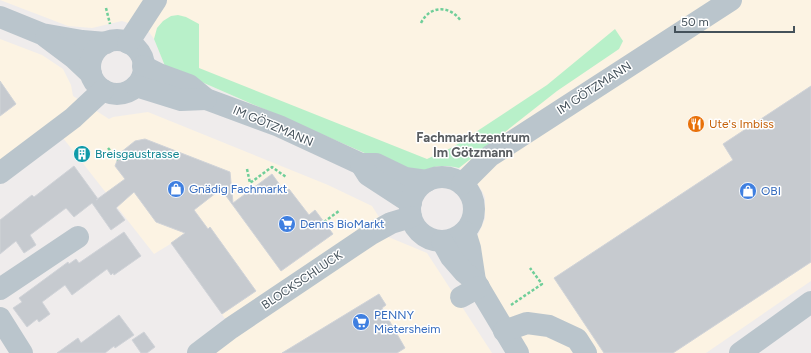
<svg xmlns="http://www.w3.org/2000/svg" width="811" height="353" font-family="Figtree,sans-serif">
  <style>
    .commercial { fill: #fcf3e3 }
    .green { fill: #b8f0c9 }
    .building { fill: #c6cacf; stroke: #d0d3d8 }
    .lines { fill: none; stroke-linecap: round; stroke-linejoin: round }
    .path { stroke: #6fce99; stroke-width: 2.5; stroke-dasharray: 3 2; stroke-linecap: butt }
    .minor { stroke: #bac5cc; stroke-width: 22 }
    .labels { text-anchor: middle; dominant-baseline: central; stroke-width: 3; stroke-linejoin: round; paint-order: stroke }
    .street-label { font-size: 12px; fill: #44515a; stroke: #fff }
    .food-label { font-size: 12px; fill: #c56008; stroke: #fff; text-anchor: start }
    .culture-label { font-size: 12px; fill: #0d838f; stroke: #fff; text-anchor: start }
    .shop-label { font-size: 12px; fill: #366cbe; stroke: #fff; text-anchor: start }
    .neighbourhood-label { font-size: 13px; font-weight: bold; fill: #595d61; stroke: #fff }
  </style>
  <rect width="100%" height="100%" fill="#efecec"/>
  <g class="commercial">
    <polygon points="0,0 811,0 811,281 706,353 530,353 517,337 476,262 474,244 485,219 485,197 482,191 474,179 459,168 447,165 429,168 415,175 165,66 154,39 149,32 141,27 122,21 92,28 68,26"/>
    <polygon points="0,39 42,55 63,69 71,85 73,96 109,119 113,117 148,112 328,185 372,206 379,217 386,236 427,253 492,353 216,353 228,323 172,243 154,254 56,129 0,168"/>
  </g>
  <path class="green" d="M178,15l8,2 13,7v44l228,91 26,-12 94,-62 68,-56 8,12 -4,8 -62,42 -98,77c-18,-4 -27,-2 -44,7l-250,-109 -11,-27 3,-11 6,-7 8,-5z"/>
  <g class="building">
    <polygon points="0,81 16,104 0,116"/>
    <polygon points="811,86 811,262 673,353 604,353 554,278 733,160 723,144"/>
    <polygon points="145,139 230,172 233,203 272,174 285,192 289,189 309,215 315,210 333,234 281,271 221,189 194,210 208,229 210,227 256,291 222,314 171,243 185,233 156,222 134,192 116,208 125,220 111,230 92,203 74,217 66,208 30,235 36,245 24,253 16,241 0,254 0,220 32,195 34,197 74,166 98,199 96,200 125,179 115,166 120,153 135,141"/>
    <polygon points="124,232 141,256 114,275 113,273 111,275 107,269 72,295 65,285 42,302 50,314 39,322 37,319 27,327 13,308 22,302 19,298 68,262 69,264 76,259 79,263"/>
    <polygon points="379,294 386,305 382,308 405,348 397,353 282,353"/>
    <polygon points="119,315 134,335 115,348 114,346 105,353 57,353 78,338 81,343"/>
    <polygon points="144,332 155,347 147,353 141,353 132,340"/>
  </g>
  <g class="lines">
    <g class="path">
      <polyline points="106,8 110,24"/>
      <path d="M421,23c9,-18 29,-18 40,-2"/>
      <polyline points="108,148 118,160"/>
      <polyline points="247,169 250,183 272,167 286,177"/>
      <polyline points="324,222 339,211"/>
      <polyline points="511,305 542,284 530,268"/>
    </g>
    <g class="minor">
      <polyline points="0,17 42,34 82,41 106,43"/>
      <polyline points="46,37 74,58 91,74"/>
      <circle cx="117" cy="67" r="27"/>
      <polyline points="128,43 156,0"/>
      <polyline points="143,66 159,74 189,85 206,99 279,126 361,164 376,164 405,178 427,181"/>
      <polyline points="136,86 181,100 206,99"/>
      <polyline points="361,164 368,175 411,203"/>
      <polyline points="0,173 73,118 103,90"/>
      <circle cx="442" cy="209" r="32"/>
      <polyline points="462,184 490,156 731,0"/>
      <polyline points="465,232 470,248 475,281"/>
      <polyline points="442,241 451,257 464,272 475,281 518,353"/>
      <polyline points="0,289 78,237"/>
      <polyline points="461,297 479,287"/>
      <polyline points="0,318 22,353"/>
      <polyline points="504,331 527,323 549,326 577,339 586,353"/>
      <polyline points="198,353 231,328 371,234 391,223 411,217"/>
      <polyline points="740,353 811,302"/>
    </g>
  </g>
  <defs>
    <g id="restaurant-disc" transform="scale(0.9)"><circle r="9.5" fill="#e8710a" stroke="#fff"/><path d="M-5-6h1v4h1v-4h1v4h1v-4h1v5L-1.5 .5V6h-2V.5L-5-1ZM5-6V6H3V1.5H1.5Q1.5-4 5-6Z" fill="#fff"/></g>
    <g id="building-disc" transform="scale(0.9)"><circle r="9.5" fill="#0f9aa8" stroke="#fff"/><path d="M-4-6H4V6H1V3H-1V6H-4ZM-2.5-4.3h1.7v1.8h-1.7ZM.8-4.3h1.7v1.8H.8ZM-2.5-1h1.7V.8h-1.7ZM.8-1h1.7V.8H.8Z" fill="#fff"/></g>
    <g id="shop-disc" transform="scale(0.9)"><circle r="9.5" fill="#3f7fe0" stroke="#fff"/><path d="M-5-2.5h2.3a2.7 3.5 0 0 1 5.4 0H5L5.5 6h-11ZM-1.5-2.5h3a1.5 2.3 0 0 0-3 0Z" fill="#fff"/></g>
    <g id="supermarket-disc" transform="scale(0.9)"><circle r="9.5" fill="#3f7fe0" stroke="#fff"/><path d="M-6-5.5h2.5l.6 2H6L4.5 2H-2.5L-4.4-4H-6ZM-1.5 3.2a1.3 1.3 0 1 0 .1 0ZM3 3.2a1.3 1.3 0 1 0 .1 0Z" fill="#fff"/></g>
  </defs>
  <g fill-rule="evenodd">
    <use href="#restaurant-disc" x="696" y="124"/>
    <use href="#building-disc" x="82" y="154"/>
    <use href="#shop-disc" x="176" y="189"/>
    <use href="#shop-disc" x="748" y="191"/>
    <use href="#supermarket-disc" x="287" y="224"/>
    <use href="#supermarket-disc" x="361" y="322"/>
  </g>
  <g class="labels">
    <g class="street-label">
      <text transform="translate(594 88) rotate(-33)">IM GÖTZMANN</text>
      <text transform="translate(273 126) rotate(23)">IM GÖTZMANN</text>
      <text transform="translate(302 280) rotate(-34)">BLOCKSCHLUCK</text>
    </g>
    <g class="food-label">
      <text x="709" y="124">Ute's Imbiss</text>
    </g>
    <g class="culture-label">
      <text x="95" y="154">Breisgaustrasse</text>
    </g>
    <g class="shop-label">
      <text x="189" y="189">Gnädig Fachmarkt</text>
      <text x="761" y="191">OBI</text>
      <text x="300" y="224">Denns BioMarkt</text>
      <text x="374" y="315">PENNY<tspan x="374" dy="14">Mietersheim</tspan></text>
    </g>
    <g class="neighbourhood-label">
      <text x="473" y="137">Fachmarktzentrum<tspan x="473" dy="15">Im Götzmann</tspan></text>
    </g>
  </g>
  <path d="M675 26v6h119v-6" fill="none" stroke="#44515a" stroke-width="2"/>
  <text x="681" y="26" font-size="12" fill="#44515a" stroke="#ffffff" stroke-width="3" paint-order="stroke">50 m</text>
</svg>
